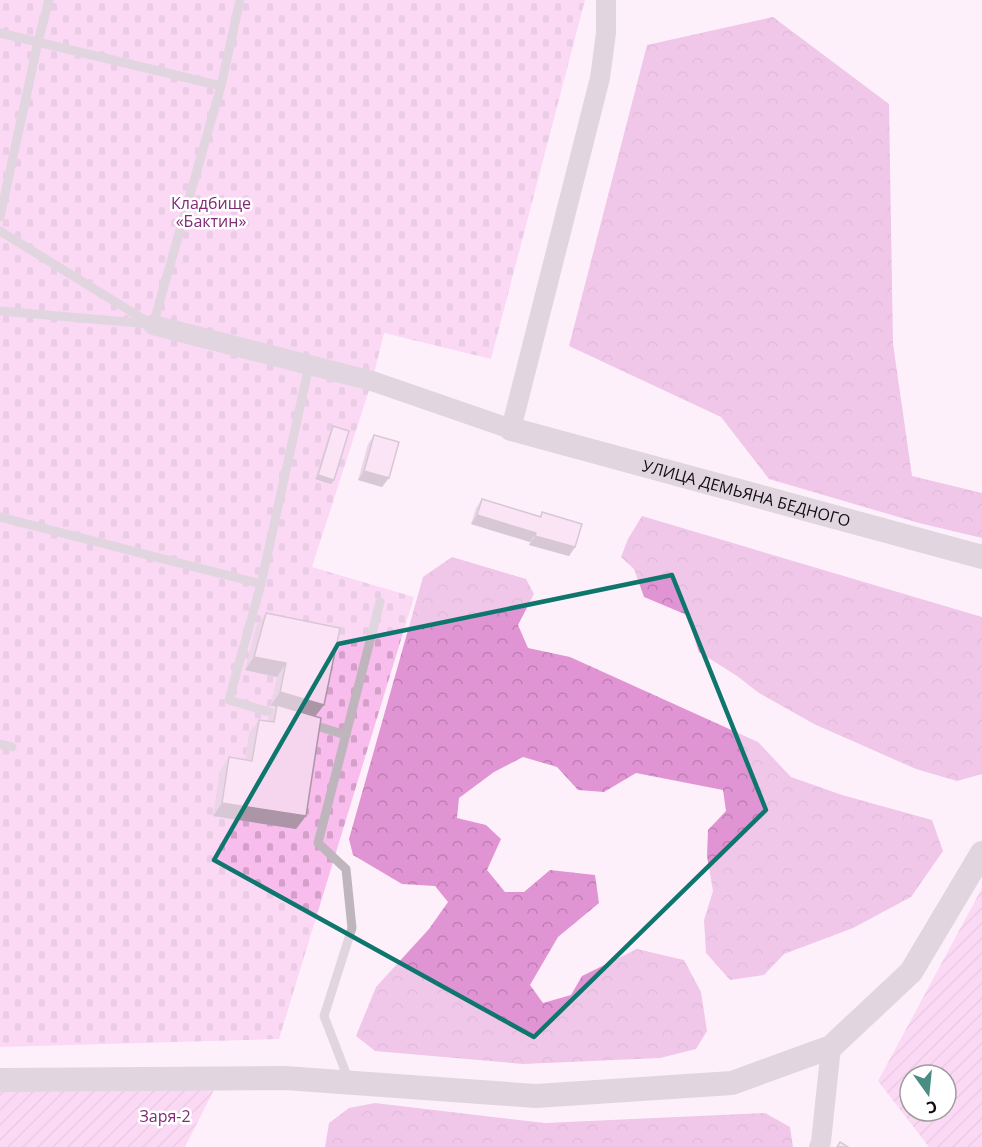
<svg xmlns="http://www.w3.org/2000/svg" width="982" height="1147" font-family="'Open Sans',sans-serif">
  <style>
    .forest { fill: url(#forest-crowns) }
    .cemetery { fill: url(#cemetery-stones) }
    .garden { fill: url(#garden-furrows); fill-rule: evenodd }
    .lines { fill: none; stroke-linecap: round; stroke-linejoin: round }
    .service { stroke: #beb6bc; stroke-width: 9 }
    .minor { stroke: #beb6bc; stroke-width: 20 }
    .tertiary { stroke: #beb6bc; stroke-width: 24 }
    .wall { fill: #d4b7ce }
    .shaded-wall { fill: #ac95a7 }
    .building { fill: #f6d5ef; stroke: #ac95a7; stroke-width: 1.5 }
    .marked { fill: none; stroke: #0f766e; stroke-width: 4.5; stroke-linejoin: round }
    .labels { text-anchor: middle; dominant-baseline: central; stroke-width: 5; stroke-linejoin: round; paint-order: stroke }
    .park-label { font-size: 16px; fill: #822a77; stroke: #fff }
    .street-label { font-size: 16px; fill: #110b10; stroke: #fff }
  </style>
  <defs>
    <pattern id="forest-crowns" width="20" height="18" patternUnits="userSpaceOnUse" patternTransform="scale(1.5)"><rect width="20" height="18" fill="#e094d3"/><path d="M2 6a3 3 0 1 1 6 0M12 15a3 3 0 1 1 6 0" fill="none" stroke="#bf7eb4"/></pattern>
    <pattern id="cemetery-stones" width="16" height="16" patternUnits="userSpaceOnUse" patternTransform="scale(1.5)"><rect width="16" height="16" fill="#f8bced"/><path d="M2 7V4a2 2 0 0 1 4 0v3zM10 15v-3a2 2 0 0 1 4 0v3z" fill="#d4a0ca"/></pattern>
    <pattern id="garden-furrows" width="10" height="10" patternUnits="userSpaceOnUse" patternTransform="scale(1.5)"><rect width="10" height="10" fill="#f8bced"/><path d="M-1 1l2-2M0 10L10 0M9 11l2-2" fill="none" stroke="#d4a0ca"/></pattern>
  </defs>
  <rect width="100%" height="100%" fill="#fef0fb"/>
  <g class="forest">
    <polygon points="773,17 889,104 893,344 912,476 982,493 982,538 919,523 769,479 721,417 569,346 647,45"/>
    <polygon points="642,516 982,617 982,774 957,781 916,769 814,724 759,693 737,676 699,652 687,615 644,597 634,569 621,557 628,539"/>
    <polygon points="452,557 526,579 534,594 518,625 528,648 570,657 758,742 791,777 842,795 932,820 943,851 911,897 853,928 784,954 764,975 730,980 706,953 704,920 713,891 707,856 708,830 726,811 723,790 636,773 604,792 578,790 557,767 523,757 494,772 459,798 457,818 486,825 501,839 487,870 505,892 524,892 550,870 595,875 599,903 558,937 530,985 543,1003 571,995 582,976 637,949 684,960 701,992 707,1031 696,1049 660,1058 523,1064 375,1051 356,1036 376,987 429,929 448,902 435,886 402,884 353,855 349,839 423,577"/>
    <polygon points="375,1103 545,1123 765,1113 790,1127 793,1147 325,1147 329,1123 349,1108"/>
  </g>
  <polygon class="cemetery" points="0,0 585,0 491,359 384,333 372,381 312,567 414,597 279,1039 0,1047"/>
  <g class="garden">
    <path d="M982,888v259h-53l-51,-66zM910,1075h36v36h-36z"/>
    <polygon points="217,1084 185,1147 0,1147 0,1089"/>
  </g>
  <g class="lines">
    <g class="service">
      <polyline points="0,33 221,86"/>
      <polyline points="0,217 38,42 49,0"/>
      <polyline points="0,231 153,325"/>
      <polyline points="0,311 150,324"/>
      <polyline points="153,325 221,86 240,0"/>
      <polyline points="0,517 261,584"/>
      <polyline points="282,716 229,700 261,584 309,366"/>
      <polyline points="310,724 346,735"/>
      <polyline points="0,744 12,747"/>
      <polyline points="349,1081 324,1016 352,928 346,869 318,843 380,602"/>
    </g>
    <g class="minor">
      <polyline points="153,325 372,381 511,429 600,78 606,33 606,0"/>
      <polyline points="819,1147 821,1142 831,1047"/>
    </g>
    <g class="tertiary">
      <path id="s1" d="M511,429l471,128"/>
      <polyline points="0,1080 285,1078 536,1096 732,1083 831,1047 911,972 982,853"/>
    </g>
  </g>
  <g class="wall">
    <polygon points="333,426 334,480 331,484 315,479 330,431"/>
    <polygon points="374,435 382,487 358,480 368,444"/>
    <polygon points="482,499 540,516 542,512 575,547 569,556 529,545 530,542 471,524 476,508"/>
    <polygon points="266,613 316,717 306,816 296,829 213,816 220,771 229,757 245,760 249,733 259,720 268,721 268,719 276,707 271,705 277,677 245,670 256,627"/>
  </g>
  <g class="shaded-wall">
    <polygon points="364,471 389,478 382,487 358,480"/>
    <polygon points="318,475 334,480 331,484 315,479"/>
    <polygon points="477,515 536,533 530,542 471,524"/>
    <polygon points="535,536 575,547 569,556 529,545"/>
    <polygon points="254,657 286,663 277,677 245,670"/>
    <polygon points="280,692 324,705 314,718 277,705 276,707 271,705"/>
    <polygon points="222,803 306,816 296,829 213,816"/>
  </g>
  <g class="building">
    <polygon points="333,426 349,431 334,480 318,475"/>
    <polygon points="374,435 399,442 389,478 364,471"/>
    <polygon points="482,499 541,517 542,512 582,524 575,547 535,536 536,533 477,515"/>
    <polygon points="266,613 340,628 324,705 280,692 286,663 254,657"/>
    <polygon points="277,705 321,718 306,816 222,803 229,757 252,761 259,720 274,722"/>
    <polygon points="840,1142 848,1147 837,1147"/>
  </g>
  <path d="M0 0H982V1147H0ZM672,575l94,235 -232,227 -320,-177 124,-216z" fill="#fef0fb" fill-opacity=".55" fill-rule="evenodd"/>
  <path class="marked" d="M672,575l94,235 -232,227 -320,-177 124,-216z"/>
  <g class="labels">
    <g class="park-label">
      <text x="211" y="203">Кладбище<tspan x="211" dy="18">«Бактин»</tspan></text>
      <text x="165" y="1116">Заря-2</text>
    </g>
    <g class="street-label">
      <text stroke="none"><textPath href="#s1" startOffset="244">УЛИЦА ДЕМЬЯНА БЕДНОГО</textPath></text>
    </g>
  </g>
  <g transform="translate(928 1093) rotate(165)"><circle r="28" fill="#ffffff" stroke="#a09d9f" stroke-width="1.5"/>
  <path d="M0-4.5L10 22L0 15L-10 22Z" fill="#498d83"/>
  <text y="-9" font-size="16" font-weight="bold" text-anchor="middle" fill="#110b10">С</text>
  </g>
</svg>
